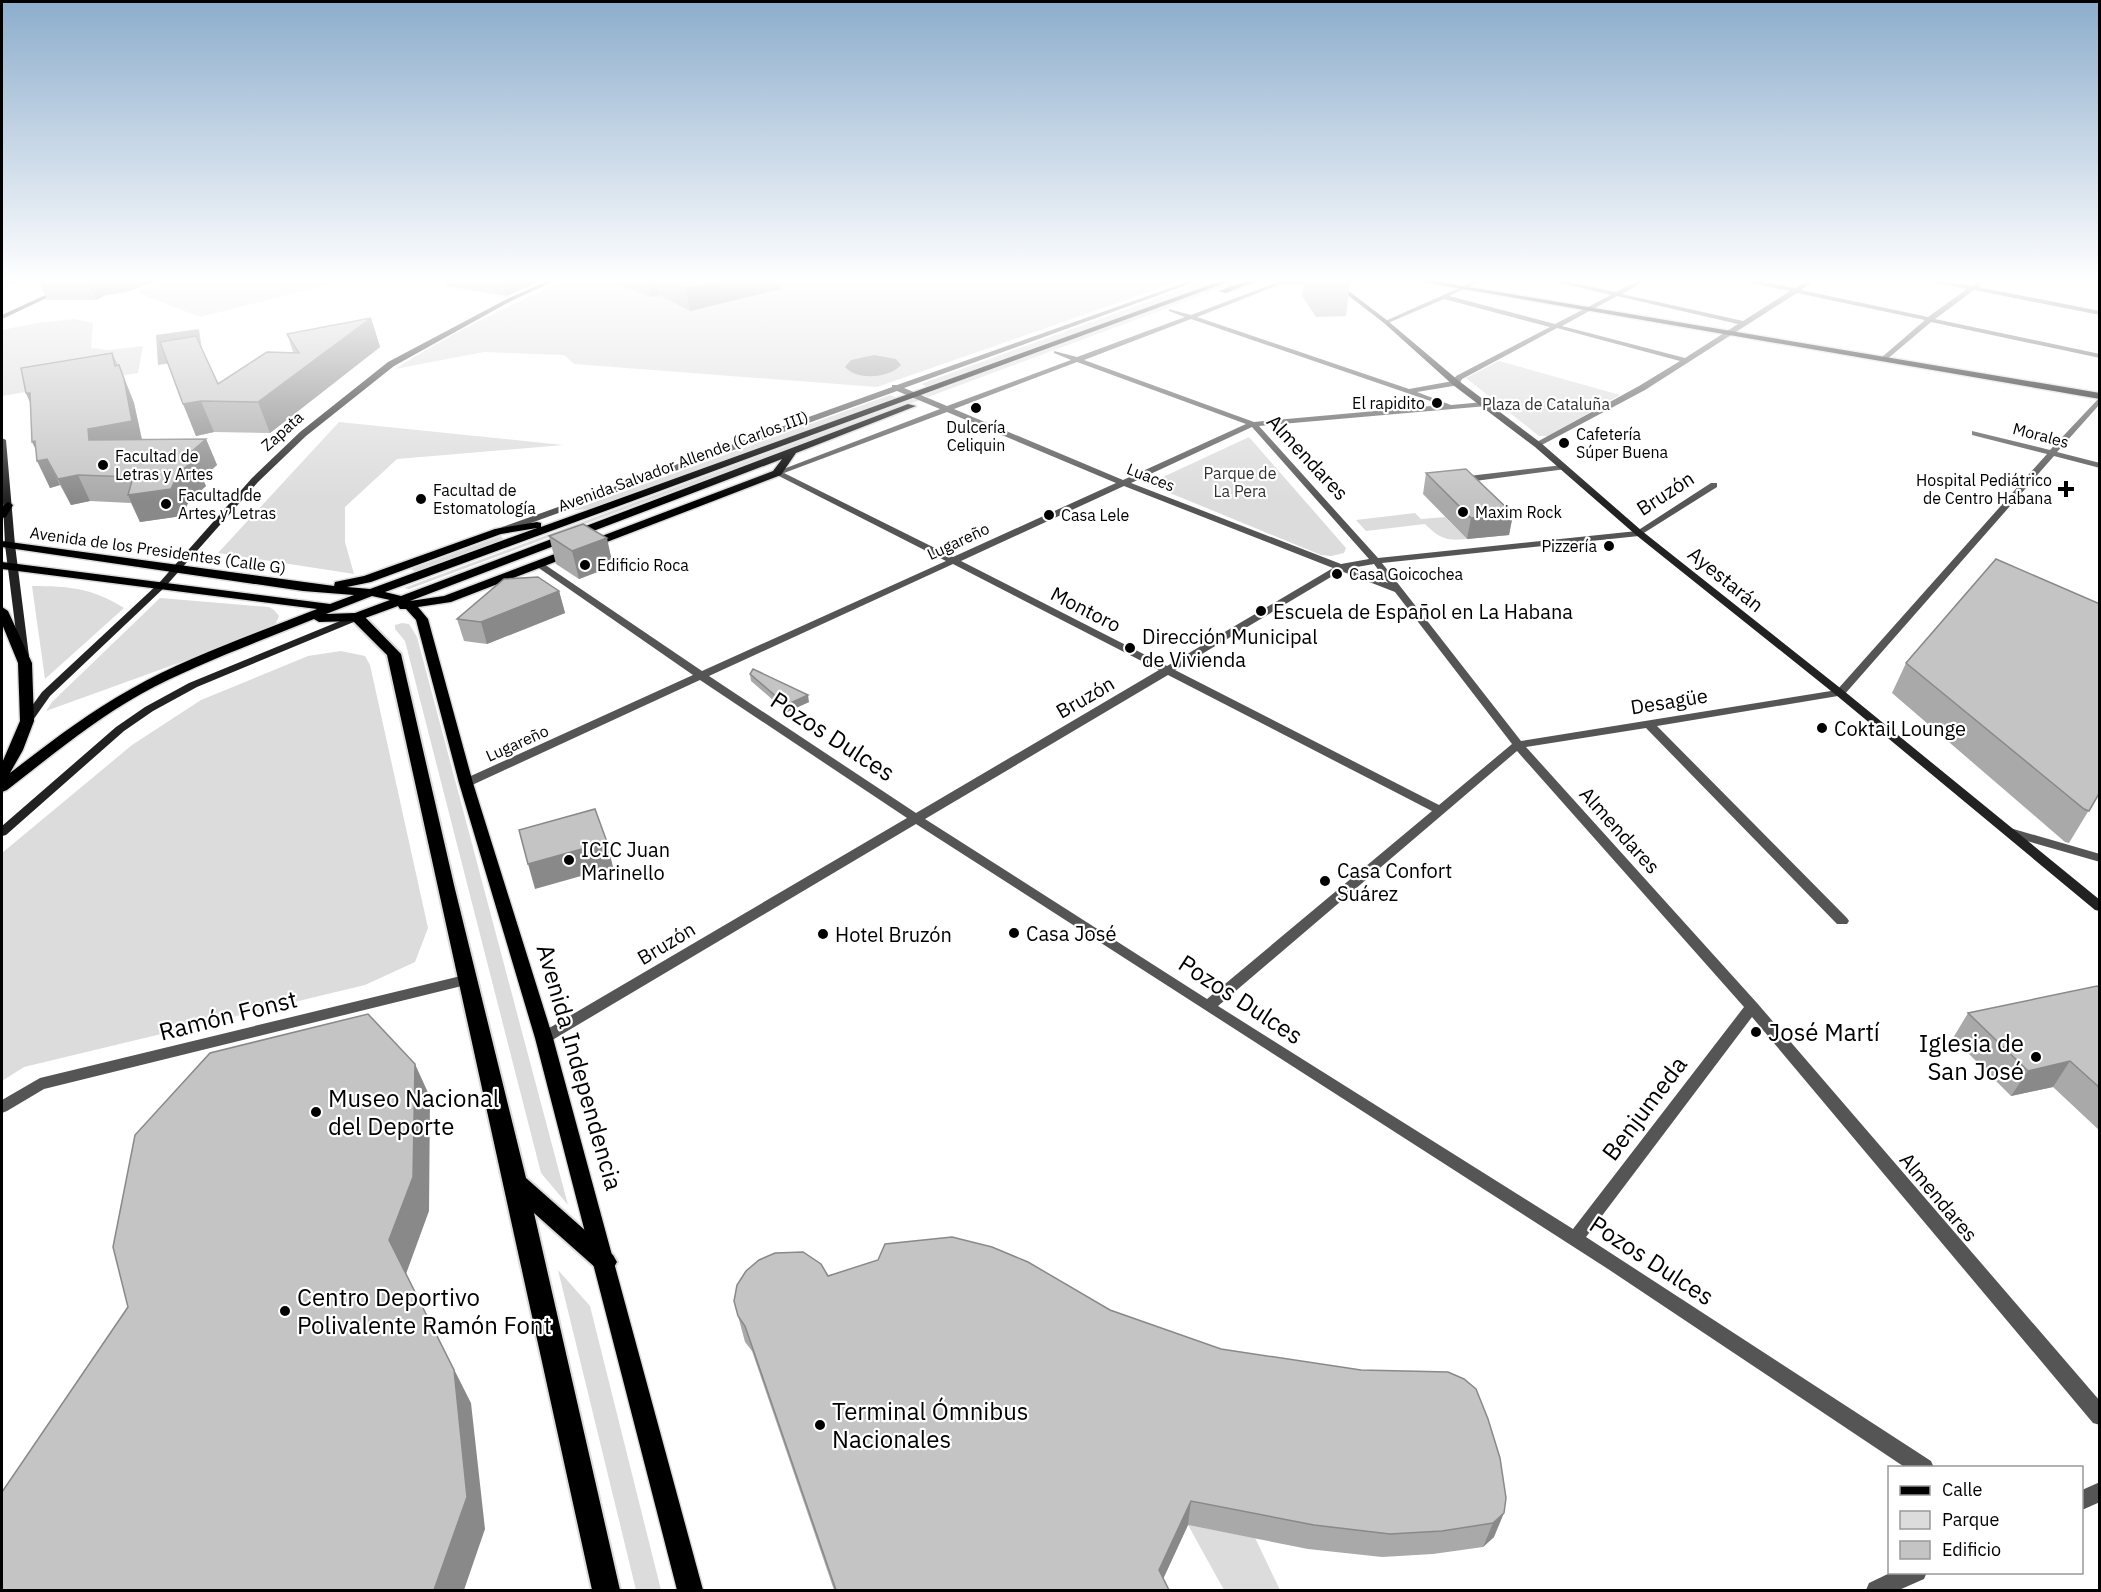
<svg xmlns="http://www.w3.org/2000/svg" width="2101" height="1592" font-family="'IBM Plex Sans',sans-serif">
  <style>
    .green { fill: #dcdcdc }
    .water { fill: #a3a3a3 }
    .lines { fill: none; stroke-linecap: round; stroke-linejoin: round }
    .primary-casing { stroke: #dbdbdb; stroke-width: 3 }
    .trunk-casing { stroke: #dbdbdb; stroke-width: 4 }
    .minor { fill: #555; fill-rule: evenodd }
    .tertiary { fill: #555; fill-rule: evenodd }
    .secondary { fill: #222; fill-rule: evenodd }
    .primary { fill: #000; fill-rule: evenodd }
    .trunk { fill: #000; fill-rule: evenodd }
    .wall { fill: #a9a9a9 }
    .shaded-wall { fill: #898989 }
    .building { fill: #c4c4c4; stroke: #898989; stroke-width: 1.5 }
    .poi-dot { fill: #000; stroke: #fff; stroke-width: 2 }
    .labels { text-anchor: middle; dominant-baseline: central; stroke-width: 4.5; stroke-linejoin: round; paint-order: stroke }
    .far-poi-label { font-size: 16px; fill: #000; stroke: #fff; text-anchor: start }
    .far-park-label { font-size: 16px; fill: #333; stroke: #fff }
    .far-street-label { font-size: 16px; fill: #000; stroke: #fff }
    .street-label { font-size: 20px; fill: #000; stroke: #fff }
    .poi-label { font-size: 20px; fill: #000; stroke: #fff; text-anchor: start }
    .near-street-label { font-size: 24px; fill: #000; stroke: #fff }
    .near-poi-label { font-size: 24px; fill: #000; stroke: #fff; text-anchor: start }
  </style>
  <rect width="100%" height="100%" fill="#fff"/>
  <g class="green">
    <polygon points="183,279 353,279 200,317 136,292"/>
    <path d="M571,279h615l-309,108 -303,-23 -10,-9 -80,-3 -89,17c55,-35 116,-66 176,-90z"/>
    <polygon points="1210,279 1223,279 928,387 921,384"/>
    <polygon points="1238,279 1246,279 928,397 924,395"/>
    <polygon points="75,319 93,323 91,348 109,350 143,346 138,373 2,396 2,330 37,323"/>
    <polygon points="1499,361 1620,395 1548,436 1539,436 1466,378"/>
    <polygon points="890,395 898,398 594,509 573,510"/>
    <polygon points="916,398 920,400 409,589 404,588"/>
    <polygon points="339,422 563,445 397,459 345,507 345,542 354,574 218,553"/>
    <polygon points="1249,437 1346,548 1344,553 1331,556 1321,555 1148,484"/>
    <path d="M1415,513l6,6 24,-2 22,22c-20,2 -27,0 -42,-15l-59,7 -10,-11z"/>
    <polygon points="501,536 505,541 418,573 411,569"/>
    <path d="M32,586c37,0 60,2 92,22l-79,71z"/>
    <polygon points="160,598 269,607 274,610 279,616 275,625 267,631 46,711 52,702"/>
    <polygon points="402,623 409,624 417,637 568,1205 541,1173 405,641 395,629 395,625"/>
    <polygon points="341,651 365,656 370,665 428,928 415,962 365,985 24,1067 2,1081 2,853 132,745 201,700 308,656"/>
    <polygon points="558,1270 590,1306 661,1590 636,1590"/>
    <polygon points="1188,1525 1255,1538 1280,1590 1224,1590"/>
  </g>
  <g class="water">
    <polygon points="199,329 203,358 158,365 156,335"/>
    <path d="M874,355l22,4 5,6c-11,13 -44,16 -56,2l6,-7z"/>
  </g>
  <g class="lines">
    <g class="primary-casing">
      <g id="primary">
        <path d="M1226,279h10l-851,313 16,4 507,-192 8,2 -120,47 -15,22 -330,127 -33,5 10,12 45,164 80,255 150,552h-26l-142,-552 -76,-255 -43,-163 -10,-11h-6l-2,-3 -41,15 -38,1 -5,-3c-58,24 -118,45 -173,75 -48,27 -90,62 -134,96l-5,2v-29l18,-42 -2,-58 -16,-39v-17l6,4 24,52 2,58 -11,29 -13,23c39,-30 78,-60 121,-84 58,-33 124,-55 186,-80l-315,-40v-7l328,42 24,-9 -51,-4 -301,-44v-6l332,45 1,-4 29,-6 131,-47 42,-7 4,1v4zM782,459l-9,12 -329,125 -34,5zM537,528l-167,61 -23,-2 24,-5 130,-48zM372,596l18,4 -35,13 -29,1z"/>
        <polygon points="1251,279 1261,279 1226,293 1219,291"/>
        <polygon points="1406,279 1421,279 2100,393 2100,399"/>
        <polygon points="8,502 13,505 6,517 2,518 2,507"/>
      </g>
    </g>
    <g class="trunk-casing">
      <polygon id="trunk" points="357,613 362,614 401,654 454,885 526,1178 613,1255 617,1262 613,1269 605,1272 597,1269 534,1213 620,1590 592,1590 387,655 352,620 350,617"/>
    </g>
    <g class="minor">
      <path d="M1195,279h8l-299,109 43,18 124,-46 -17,-7v-2l23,6 108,-40 -16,-6v-2l22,6 95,-36h8l-97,38 212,72 44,-8 3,-5 94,-49 -106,-28 -56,24 -5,-1 96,-43h7l-37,17 106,28 56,-29 -63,-15 -1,-1h9l60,13 25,-13h7l-26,15 121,27 47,-30 -48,-10 -3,-2h10l46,9 15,-9h7l-16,11 127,27 39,-28 -40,-8 -3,-2h10l38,7 10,-7h6l-10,8 122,24v4l-126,-25 -39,29 165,35v4l-169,-36 -46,39h-3v-4l43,-37 -128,-27 -152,97 -107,57 -4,-2 1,-2 104,-57 41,-25 -123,-33 -95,51 -3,6 -42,7 34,13 33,-3 4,2 -1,2 -228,20 119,132 259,-27 74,-48h6v4l-78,49 -257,27 139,178 316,-51 210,-236 -75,-19v-4l78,19 50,-53v7l-43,48 43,11v5l-46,-12 -210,239 -187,31 190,192 2,3 -2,3h-10l-191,-196 -120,19 231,256 343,398v24l-7,-2 -341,-406 -166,220 345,224 3,7h-28l-298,-199 -692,-445 -367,218 -5,2 -5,-2 -2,-4 2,-4 368,-216 -207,-138 -230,106h-8l-2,-3 2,-3 231,-105 -160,-111 5,-3 3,1 161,109 244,-110 -173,-88 167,-64 -43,-18 -394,142h-6v-4l395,-142v-2h5zM1617,296l121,28 -53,34 -123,-32zM1191,319l251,86 -188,17 -170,-62zM1077,362l169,62 -123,56 -169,-71zM947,412l169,71 -163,74 -169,-84zM1252,427l117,132 -28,5 -210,-81zM1124,486l209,82 -166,98 -206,-105zM953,564l206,106 -243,143 -207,-137zM1374,564l14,19 -37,-15zM1341,571l54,21 117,152 -73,61 -264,-135zM1168,675l264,136 -225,188 -282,-180zM1517,751l227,256 -171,222 -355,-223z"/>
      <polygon points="1563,465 1567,467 1566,469 1460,483 1456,480 1460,477"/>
      <polygon points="2010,828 2100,854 2100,862 2006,835 2004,832 2006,829"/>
      <polygon points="469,974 474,975 476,979 474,983 44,1089 7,1111 2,1113 2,1100 40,1078"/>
    </g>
    <g class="tertiary">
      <polygon points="2100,1482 2100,1502 2082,1510 2082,1490"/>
      <polygon points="1892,1572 1927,1572 1924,1579 1899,1590 1866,1590 1869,1583"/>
    </g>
    <g class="secondary">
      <polygon points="80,279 87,279 2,319 2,315"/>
      <polygon points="552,279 559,279 511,301 394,366 306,436 258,482 165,587 50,696 31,723 23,723 21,721 42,692 159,583 252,478 300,432 388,362 507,299"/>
      <polygon points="1327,279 1333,279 1388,321 1459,381 1541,443 1642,531 1844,691 2100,900 2100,911 2095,910 1836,695 1636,535 1535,447 1453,385 1384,323"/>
      <polygon points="1283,280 1318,281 1321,283 1318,285 1281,283"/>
      <polygon points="2,438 6,440 15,545 29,656 24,659 19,656 5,545 2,480"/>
      <polygon points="357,614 362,617 361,619 197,687 153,711 124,731 6,835 2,836 2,826 116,727 145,707 189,683"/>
    </g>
    <use href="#primary" class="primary"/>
    <use href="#trunk" class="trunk"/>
  </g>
  <g class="wall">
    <polygon points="6,279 157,280 126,292 106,295 96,300 47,300 38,279 8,284"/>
    <polygon points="445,279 546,279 506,296 446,286"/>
    <polygon points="607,279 780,279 781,289 690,311 659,295 650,297"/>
    <polygon points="1304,279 1344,279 1350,283 1346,316 1316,317 1302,296"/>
    <polygon points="371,318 380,347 270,433 214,432 196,436 160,342 218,384 293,352 287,334"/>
    <polygon points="112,353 118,365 119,365 134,403 142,439 206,439 217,465 202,478 206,486 189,501 182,516 140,522 131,503 90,501 71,505 60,485 50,488 36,449 30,403 26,393"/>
    <polygon points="1426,473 1513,514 1509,535 1467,539 1423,494"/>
    <polygon points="549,536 613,566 579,579 556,564"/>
    <polygon points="559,591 565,613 487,644 464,641 457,619"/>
    <polygon points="1906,663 2100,792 2069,843 2065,842 1892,693"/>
    <polygon points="750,674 809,702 787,712 751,681"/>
    <polygon points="2100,988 2100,1131 2053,1087 2011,1096 1953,1038 1968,1013"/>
    <polygon points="828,1276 1110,1310 1221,1349 1488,1419 1494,1537 1483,1547 1433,1554 1382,1557 1308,1549 1188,1525 1163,1579 1169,1590 834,1590 752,1351 745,1342 734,1301"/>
  </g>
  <g class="shaded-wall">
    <polygon points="6,279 42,279 8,284"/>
    <polygon points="87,279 161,279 126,292 106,295 96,300"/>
    <polygon points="502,279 546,279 506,296"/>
    <polygon points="647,279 656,279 659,295 650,297"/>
    <polygon points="731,279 780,279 781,289 690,311 686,289"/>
    <polygon points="371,318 380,347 270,433 258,402"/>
    <polygon points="119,365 134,403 143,446 89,440 88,429"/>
    <polygon points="26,393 30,393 38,418"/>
    <polygon points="201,401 214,432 196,436 183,404"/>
    <polygon points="206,439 217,465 202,478 206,486 189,501 182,516 140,522 128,495 182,460"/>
    <polygon points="35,441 47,459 60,485 50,488 37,461 41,460 32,442"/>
    <polygon points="78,475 90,501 71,505 58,479"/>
    <polygon points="1513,514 1509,535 1467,539 1471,518"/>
    <polygon points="607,538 613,566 579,579 572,551"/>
    <polygon points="559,591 565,613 487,644 481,622"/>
    <polygon points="808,695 809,702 787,712 786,705"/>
    <polygon points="607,842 613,867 535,889 528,864"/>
    <polygon points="2070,1061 2053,1087 2011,1096 2028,1071"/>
    <polygon points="415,1064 430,1097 429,1211 406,1274 471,1403 485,1529 464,1590 434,1590 389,1240"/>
    <polygon points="1191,1501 1188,1525 1158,1590 1159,1570"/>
    <polygon points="1504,1513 1494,1537 1483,1547 1493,1523"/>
  </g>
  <g class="building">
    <polygon points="666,279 731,279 686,289"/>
    <polygon points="1316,279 1344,279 1350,283 1320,285"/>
    <polygon points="371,318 258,402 201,401 183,404 160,342 196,336 218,384 267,352 299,353 287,334"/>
    <polygon points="112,353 115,366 119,365 124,379 132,421 88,429 89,440 206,439 182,460 195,459 178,474 171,489 128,495 133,477 78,475 58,479 47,459 37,461 35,441 32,442 30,393 26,393 21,368"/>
    <polygon points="1466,469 1513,514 1471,518 1426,473"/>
    <polygon points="583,524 607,538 572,551 549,536"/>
    <polygon points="1996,559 2100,604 2100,792 2089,811 2084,809 1906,663"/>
    <polygon points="538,577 559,591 481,622 457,619 504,579"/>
    <polygon points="753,669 808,695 786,705 750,674"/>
    <polygon points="595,809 607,842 528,864 519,830"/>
    <polygon points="2097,986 2100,988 2100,1088 2070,1061 2028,1071 1968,1013"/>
    <polygon points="368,1014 415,1064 413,1177 389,1240 454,1370 467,1497 434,1590 2,1590 2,1492 128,1307 113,1247 135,1135 210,1053"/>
    <polygon points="952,1237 992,1247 1028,1262 1110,1310 1221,1349 1361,1370 1448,1372 1464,1379 1476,1389 1488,1419 1500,1458 1506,1498 1504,1513 1493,1523 1442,1531 1390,1534 1314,1525 1191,1501 1159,1570 1169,1590 836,1590 745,1326 738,1316 734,1301 737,1285 746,1271 759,1260 775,1253 803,1252 821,1264 828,1276 878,1260 885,1244"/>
  </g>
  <linearGradient id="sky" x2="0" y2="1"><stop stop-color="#8cadcc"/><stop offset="0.56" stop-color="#fff"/><stop offset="1" stop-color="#fff" stop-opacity="0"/></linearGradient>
  <rect width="2101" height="501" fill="url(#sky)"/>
  <g class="poi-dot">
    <circle cx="1437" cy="403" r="6"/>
    <circle cx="976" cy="408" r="6"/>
    <circle cx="1564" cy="443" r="6"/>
    <circle cx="103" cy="465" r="6"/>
    <path d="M2063 480h6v6h6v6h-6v6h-6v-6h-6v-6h6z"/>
    <circle cx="421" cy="499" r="6"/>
    <circle cx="166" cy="504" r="6"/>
    <circle cx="1463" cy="512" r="6"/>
    <circle cx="1049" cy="515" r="6"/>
    <circle cx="1609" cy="546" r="6"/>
    <circle cx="585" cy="565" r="6"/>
    <circle cx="1337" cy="574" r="6"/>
    <circle cx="1261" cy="611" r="6"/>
    <circle cx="1130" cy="648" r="6"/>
    <circle cx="1822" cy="728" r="6"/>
    <circle cx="569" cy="860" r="6"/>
    <circle cx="1325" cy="881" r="6"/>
    <circle cx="1014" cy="933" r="6"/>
    <circle cx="823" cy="934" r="6"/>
    <circle cx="1756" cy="1032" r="6"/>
    <circle cx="2036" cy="1057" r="6"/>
    <circle cx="316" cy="1112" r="6"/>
    <circle cx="285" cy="1311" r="6"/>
    <circle cx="820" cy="1425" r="6"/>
  </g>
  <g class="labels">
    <g class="far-poi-label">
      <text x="1425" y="403" text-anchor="end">El rapidito</text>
      <text x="976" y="427" text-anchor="middle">Dulcería<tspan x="976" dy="18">Celiquin</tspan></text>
      <text x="1576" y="434">Cafetería<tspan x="1576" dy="18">Súper Buena</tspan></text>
      <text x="115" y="456">Facultad de<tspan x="115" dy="18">Letras y Artes</tspan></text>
      <text x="2052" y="480" text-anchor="end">Hospital Pediátrico<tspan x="2052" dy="18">de Centro Habana</tspan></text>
      <text x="433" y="490">Facultad de<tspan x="433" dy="18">Estomatología</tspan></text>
      <text x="178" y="495">Facultad de<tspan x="178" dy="18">Artes y Letras</tspan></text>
      <text x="1475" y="512">Maxim Rock</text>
      <text x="1061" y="515">Casa Lele</text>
      <text x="1597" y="546" text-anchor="end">Pizzería</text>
      <text x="597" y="565">Edificio Roca</text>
      <text x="1349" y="574">Casa Goicochea</text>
    </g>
    <g class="far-park-label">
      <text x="1546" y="404">Plaza de Cataluña</text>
      <text x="1240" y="473">Parque de<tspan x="1240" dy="18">La Pera</tspan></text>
    </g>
    <g class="far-street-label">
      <text transform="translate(282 431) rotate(-42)">Zapata</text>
      <text transform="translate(2041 435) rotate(15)">Morales</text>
      <text transform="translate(683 461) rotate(-20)">Avenida Salvador Allende (Carlos III)</text>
      <text transform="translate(1151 477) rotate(22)">Luaces</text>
      <text transform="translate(958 541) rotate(-25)">Lugareño</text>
      <text transform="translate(158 550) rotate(8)">Avenida de los Presidentes (Calle G)</text>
      <text transform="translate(517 743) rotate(-24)">Lugareño</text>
    </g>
    <g class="street-label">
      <text transform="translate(1308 457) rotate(47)">Almendares</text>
      <text transform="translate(1665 493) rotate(-33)">Bruzón</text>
      <text transform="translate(1726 579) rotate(39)">Ayestarán</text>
      <text transform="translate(1086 609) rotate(27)">Montoro</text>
      <text transform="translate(1085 697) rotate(-30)">Bruzón</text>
      <text transform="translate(1669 701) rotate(-9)">Desagüe</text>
      <text transform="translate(1620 830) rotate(48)">Almendares</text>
      <text transform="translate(666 943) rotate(-31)">Bruzón</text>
      <text transform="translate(1939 1197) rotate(50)">Almendares</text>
    </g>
    <g class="poi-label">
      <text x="1273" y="611">Escuela de Español en La Habana</text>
      <text x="1142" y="636">Dirección Municipal<tspan x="1142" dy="23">de Vivienda</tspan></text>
      <text x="1834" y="728">Coktail Lounge</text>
      <text x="581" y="849">ICIC Juan<tspan x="581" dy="23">Marinello</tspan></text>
      <text x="1337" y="870">Casa Confort<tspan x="1337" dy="23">Suárez</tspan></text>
      <text x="1026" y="933">Casa José</text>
      <text x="835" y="934">Hotel Bruzón</text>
    </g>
    <g class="near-street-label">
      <text transform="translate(833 736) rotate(33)">Pozos Dulces</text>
      <text transform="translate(1241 999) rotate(33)">Pozos Dulces</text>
      <text transform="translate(228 1015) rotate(-14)">Ramón Fonst</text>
      <text transform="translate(580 1067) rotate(74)">Avenida Independencia</text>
      <text transform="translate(1644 1108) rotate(-53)">Benjumeda</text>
      <text transform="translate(1652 1260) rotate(33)">Pozos Dulces</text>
    </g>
    <g class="near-poi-label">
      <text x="1768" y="1032">José Martí</text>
      <text x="2024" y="1043" text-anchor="end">Iglesia de<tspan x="2024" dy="28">San José</tspan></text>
      <text x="328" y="1098">Museo Nacional<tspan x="328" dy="28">del Deporte</tspan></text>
      <text x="297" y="1297">Centro Deportivo<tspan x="297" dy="28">Polivalente Ramón Font</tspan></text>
      <text x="832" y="1411">Terminal Ómnibus<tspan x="832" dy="28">Nacionales</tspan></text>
    </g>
  </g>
  <rect width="2101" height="1592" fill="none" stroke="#000000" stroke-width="6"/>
  <rect x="1888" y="1466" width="195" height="108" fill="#ffffff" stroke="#999999" stroke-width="1.5"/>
  <rect x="1900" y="1486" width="30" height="9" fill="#000000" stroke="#999999" stroke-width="1.5"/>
  <text x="1942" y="1496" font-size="18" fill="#000000">Calle</text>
  <rect x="1900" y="1511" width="30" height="18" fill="#dcdcdc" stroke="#999999" stroke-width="1.5"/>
  <text x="1942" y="1526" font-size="18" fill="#000000">Parque</text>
  <rect x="1900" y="1541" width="30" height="18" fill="#c4c4c4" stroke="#999999" stroke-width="1.5"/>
  <text x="1942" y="1556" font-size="18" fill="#000000">Edificio</text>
</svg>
